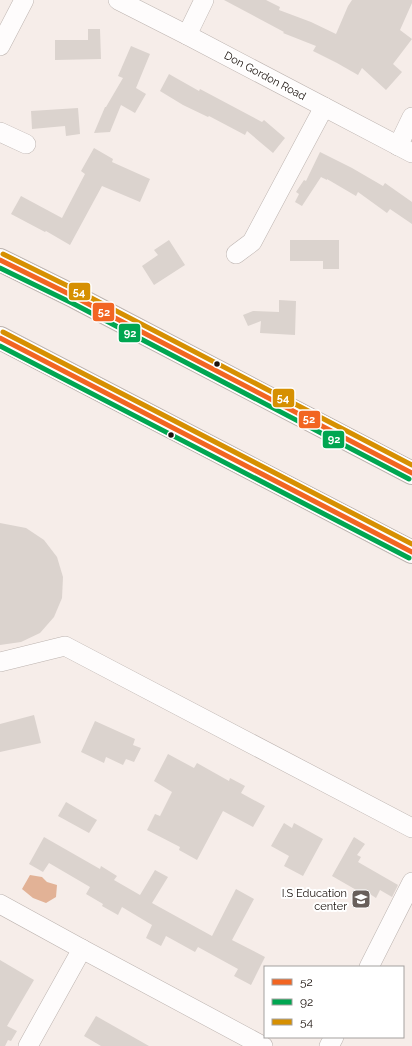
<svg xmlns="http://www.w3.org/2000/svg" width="412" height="1046" font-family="Raleway,sans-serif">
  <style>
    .water { fill: #e2b296 }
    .building { fill: #dbd3ce }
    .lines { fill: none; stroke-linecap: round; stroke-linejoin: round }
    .minor-casing { stroke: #bcb3af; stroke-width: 20 }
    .major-casing { stroke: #bcb3af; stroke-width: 24 }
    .minor { stroke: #fefcfc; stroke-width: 19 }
    .major { stroke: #fefcfc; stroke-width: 22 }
    .bus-1-casing { stroke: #fff; stroke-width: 8 }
    .bus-2-casing { stroke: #fff; stroke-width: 8 }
    .bus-3-casing { stroke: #fff; stroke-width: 8 }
    .bus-1 { stroke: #f26522; stroke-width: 5 }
    .bus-2 { stroke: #00a651; stroke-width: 5 }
    .bus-3 { stroke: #d69002; stroke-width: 5 }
    .bus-dot { fill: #1c130e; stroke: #fff; stroke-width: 1.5 }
    .labels { text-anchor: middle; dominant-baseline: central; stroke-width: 4; stroke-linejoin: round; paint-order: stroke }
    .street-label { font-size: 11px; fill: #1c130e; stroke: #fff }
    .poi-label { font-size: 11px; fill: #1c130e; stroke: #fff; text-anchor: end }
    .line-badge { stroke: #fff; stroke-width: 1.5 }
    .badge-label { font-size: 11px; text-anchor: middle; font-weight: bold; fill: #fff }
  </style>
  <rect width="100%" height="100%" fill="#f6ede9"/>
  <polygon class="water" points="30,875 42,877 47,882 57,885 56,897 46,903 33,898 22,889"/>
  <g class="building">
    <polygon points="224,0 266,0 280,7 279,10 311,22 336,34 348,6 352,0 412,0 412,3 400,30 412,39 393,64 402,72 386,90 362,68 358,75 337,63 313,51 316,46 283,33 284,32"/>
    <polygon points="88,29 100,29 101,59 55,60 55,40 88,40"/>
    <polygon points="131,46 150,54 136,88 146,94 135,113 121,105 110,132 94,133 105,107 106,107 123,78 118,76"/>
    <polygon points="169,74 199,91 200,89 262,122 264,120 285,138 273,153 247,131 245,135 209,116 208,117 183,105 160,91"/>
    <polygon points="78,108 80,134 66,136 65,126 32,129 31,111"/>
    <polygon points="94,148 113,159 112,162 150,179 140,202 102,186 70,245 46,231 45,232 11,214 21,196 62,218 85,174 81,171"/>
    <polygon points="320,152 352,168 383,186 385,183 412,202 412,224 390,209 387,213 358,192 356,196 327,179 327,180 321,177 302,206 295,202 299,194 296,192 304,180 306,181"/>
    <polygon points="169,240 185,265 154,285 142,266 158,255 154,250"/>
    <polygon points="290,240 339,240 339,269 323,269 323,261 290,261"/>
    <polygon points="279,300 296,301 295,335 260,333 261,321 248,326 243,315 253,311 279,312"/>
    <polygon points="0,523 26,528 44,540 57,557 63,577 62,598 54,617 40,633 21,642 0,645"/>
    <polygon points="34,715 41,743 0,752 0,724"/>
    <polygon points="95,721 135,739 133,745 141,748 134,762 126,759 123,765 106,757 104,763 81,752"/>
    <polygon points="168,754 194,768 197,763 229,781 230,778 245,786 241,793 265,806 253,827 223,811 197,860 179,850 180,847 147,830 155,814 160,816 172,792 154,781"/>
    <polygon points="66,802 97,820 89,833 58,816"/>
    <polygon points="284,823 292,828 294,823 323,839 303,876 284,866 289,856 271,846"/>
    <polygon points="44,837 100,869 101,866 117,876 114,880 140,895 155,870 168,877 152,903 212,936 236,889 254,899 232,940 265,957 251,985 234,976 238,969 198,947 195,952 166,936 161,946 146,938 152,925 122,907 118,915 102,906 103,904 86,894 90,887 49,863 43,872 29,864"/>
    <polygon points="354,837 365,844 357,855 361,857 358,862 398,885 392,897 380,890 376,898 367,892 365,895 332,876"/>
    <polygon points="0,960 34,980 7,1026 17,1031 11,1041 8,1040 5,1046 0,1046"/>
    <polygon points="96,1016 149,1046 101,1046 84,1036"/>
  </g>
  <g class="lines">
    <g class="minor-casing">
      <g id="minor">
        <polyline points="118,0 187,35 412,153"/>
        <polyline points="187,35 204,0"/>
        <polyline points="0,46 24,0"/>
        <polyline points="0,132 26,144"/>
        <polyline points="398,146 412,117"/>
        <polyline points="236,254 252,242 324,107"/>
        <polyline points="0,662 65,646 412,828"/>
        <polyline points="0,904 82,949 263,1046"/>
        <polyline points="369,967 412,882"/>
        <polyline points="28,1046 82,949"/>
        <polyline points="329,1046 334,1037"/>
      </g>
    </g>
    <g class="major-casing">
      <g id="major">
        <polyline points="0,260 75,297 412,473"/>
        <polyline points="0,338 412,552"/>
      </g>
    </g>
    <use href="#minor" class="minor"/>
    <use href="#major" class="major"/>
    <g class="bus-1-casing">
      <g id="bus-1">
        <polyline points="0,260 75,297 412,473"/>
        <polyline points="0,338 412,552"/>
      </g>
    </g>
    <g class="bus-2-casing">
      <g id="bus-2">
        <polyline points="0,268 72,303 409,479"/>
        <polyline points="0,346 409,558"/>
      </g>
    </g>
    <g class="bus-3-casing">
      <g id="bus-3">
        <polyline points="3,254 78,291 412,465"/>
        <polyline points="3,332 412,544"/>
      </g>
    </g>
    <use href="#bus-1" class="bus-1"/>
    <use href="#bus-2" class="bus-2"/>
    <use href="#bus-3" class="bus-3"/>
  </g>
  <defs>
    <g id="school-square" transform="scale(1)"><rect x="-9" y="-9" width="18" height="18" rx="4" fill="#685f5b" stroke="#fff"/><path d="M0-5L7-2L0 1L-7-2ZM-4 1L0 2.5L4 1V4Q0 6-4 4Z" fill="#fff"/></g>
  </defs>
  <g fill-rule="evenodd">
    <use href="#school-square" x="361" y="899"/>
  </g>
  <g class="bus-dot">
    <circle cx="217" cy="364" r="3.5"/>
    <circle cx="171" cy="435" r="3.5"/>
  </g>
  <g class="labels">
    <g class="street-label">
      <text transform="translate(265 76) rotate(28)">Don Gordon Road</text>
    </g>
    <g class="poi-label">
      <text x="347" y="893">I.S Education<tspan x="347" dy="13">center</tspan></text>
    </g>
  </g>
  <g class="line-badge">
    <rect x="68" y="282" width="23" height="19" rx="4" fill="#d69002"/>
    <rect x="92" y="302" width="23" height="20" rx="4" fill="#f26522"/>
    <rect x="118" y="323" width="23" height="20" rx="4" fill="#00a651"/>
    <rect x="272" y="388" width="23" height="20" rx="4" fill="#d69002"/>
    <rect x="298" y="410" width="23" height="19" rx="4" fill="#f26522"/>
    <rect x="322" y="430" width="23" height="19" rx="4" fill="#00a651"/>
  </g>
  <g class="badge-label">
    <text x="79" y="296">54</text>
    <text x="104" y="316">52</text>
    <text x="130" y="337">92</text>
    <text x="283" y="402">54</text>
    <text x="309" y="423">52</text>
    <text x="334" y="443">92</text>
  </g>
  <rect x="264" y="966" width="140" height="72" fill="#ffffff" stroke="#a4a19f"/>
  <rect x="272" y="979" width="20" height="6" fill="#f26522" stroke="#a4a19f"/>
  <text x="300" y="986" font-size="12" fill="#1c130e">52</text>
  <rect x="272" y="999" width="20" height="6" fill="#00a651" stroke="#a4a19f"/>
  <text x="300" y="1006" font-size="12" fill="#1c130e">92</text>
  <rect x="272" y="1019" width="20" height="6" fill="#d69002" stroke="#a4a19f"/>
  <text x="300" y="1026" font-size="12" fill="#1c130e">54</text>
</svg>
